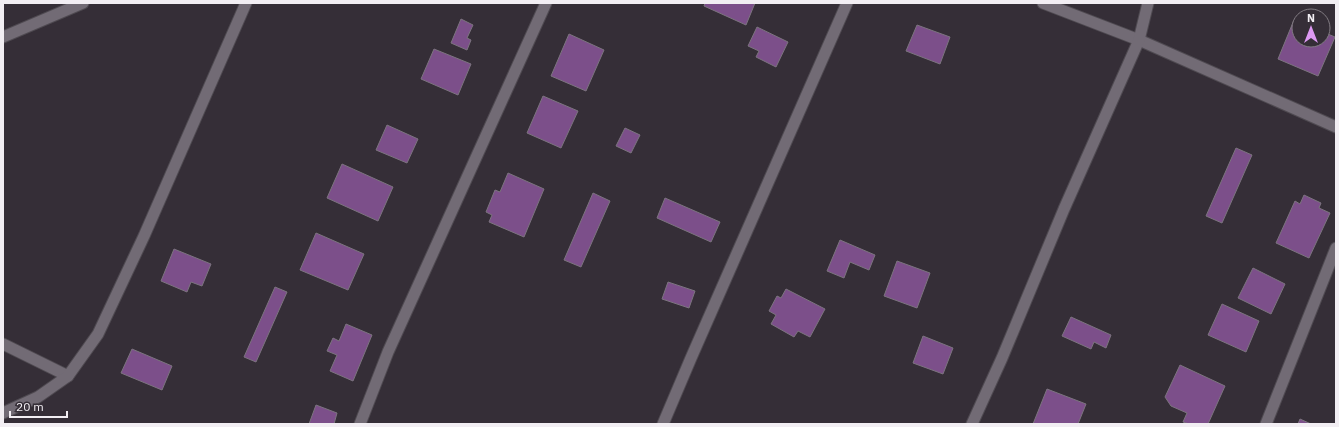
<svg xmlns="http://www.w3.org/2000/svg" width="1339" height="427" font-family="'IBM Plex Sans',sans-serif">
  <style>
    .building { fill: #7c4f8a; stroke: #7c747f }
    .lines { fill: none; stroke-linecap: round; stroke-linejoin: round }
    .minor-casing { stroke: #4f4a51; stroke-width: 13 }
    .minor { stroke: #726b75; stroke-width: 11 }
  </style>
  <rect width="100%" height="100%" fill="#352e37"/>
  <g class="building">
    <polygon points="705,3 755,3 746,25 704,6"/>
    <polygon points="461,19 473,25 467,38 471,40 467,50 451,43"/>
    <polygon points="1294,20 1299,22 1299,40 1323,40 1323,32 1335,37 1318,76 1278,59"/>
    <polygon points="917,25 950,37 940,64 906,51"/>
    <polygon points="757,27 788,42 776,67 756,57 759,51 748,46"/>
    <polygon points="569,34 604,50 586,91 551,76"/>
    <polygon points="434,49 471,64 458,95 421,79"/>
    <polygon points="543,96 578,111 561,148 527,133"/>
    <polygon points="387,125 418,139 407,163 376,150"/>
    <polygon points="625,128 640,135 631,153 616,146"/>
    <polygon points="1236,148 1252,155 1222,223 1206,216"/>
    <polygon points="342,164 393,187 378,221 327,198"/>
    <polygon points="508,173 544,189 524,237 489,222 492,215 486,212 495,190 500,192"/>
    <polygon points="593,193 610,201 581,267 564,260"/>
    <polygon points="1304,195 1321,203 1319,208 1330,213 1309,258 1276,243 1295,201 1300,204"/>
    <polygon points="665,198 720,222 711,242 657,218"/>
    <polygon points="316,233 364,254 348,290 300,270"/>
    <polygon points="840,240 875,255 869,270 850,262 844,278 827,271"/>
    <polygon points="174,249 211,264 202,286 191,282 187,292 161,281"/>
    <polygon points="897,261 930,273 917,308 884,296"/>
    <polygon points="1253,268 1285,284 1271,314 1238,298"/>
    <polygon points="668,282 695,291 689,308 662,299"/>
    <polygon points="275,287 287,292 256,362 244,357"/>
    <polygon points="786,289 825,309 810,337 798,331 794,337 771,324 776,315 769,311 777,296 781,298"/>
    <polygon points="1222,304 1259,321 1246,352 1208,335"/>
    <polygon points="1071,317 1111,335 1106,348 1094,342 1091,349 1062,336"/>
    <polygon points="346,324 372,335 353,381 330,371 337,355 327,351 333,338 339,341"/>
    <polygon points="923,336 953,348 943,374 913,363"/>
    <polygon points="132,349 172,366 162,390 121,373"/>
    <polygon points="1180,365 1225,386 1208,424 1189,424 1183,422 1187,413 1171,406 1165,397"/>
    <polygon points="1047,389 1086,404 1078,424 1033,424"/>
    <polygon points="316,405 337,413 334,424 309,424"/>
    <polygon points="1300,419 1311,424 1298,424"/>
  </g>
  <g class="lines">
    <g class="minor-casing">
      <g id="minor">
        <polyline points="1043,3 1139,40 1336,127"/>
        <polyline points="3,37 83,3"/>
        <polyline points="3,344 68,376"/>
        <polyline points="3,413 38,397 68,376 98,334 144,236 246,3"/>
        <polyline points="360,424 388,352 546,3"/>
        <polyline points="663,424 691,358 847,3"/>
        <polyline points="972,424 1002,358 1064,209 1139,40 1148,3"/>
        <polyline points="1266,424 1336,248"/>
      </g>
    </g>
    <use href="#minor" class="minor"/>
  </g>
  <rect width="1339" height="427" fill="none" stroke="#f2eef3" stroke-width="8"/>
  <g transform="translate(1311 28)"><circle r="19" fill="#352e37" stroke="#817b82"/>
  <path d="M0-3L7 15L0 10L-7 15Z" fill="#dd99f3"/>
  <text y="-6" font-size="11" font-weight="bold" text-anchor="middle" fill="#f2eef3">N</text>
  </g>
  <path d="M10 411v6h57v-6" fill="none" stroke="#f2eef3" stroke-width="2"/>
  <text x="16" y="411" font-size="12" fill="#f2eef3" stroke="#352e37" stroke-width="3" paint-order="stroke">20 m</text>
</svg>
